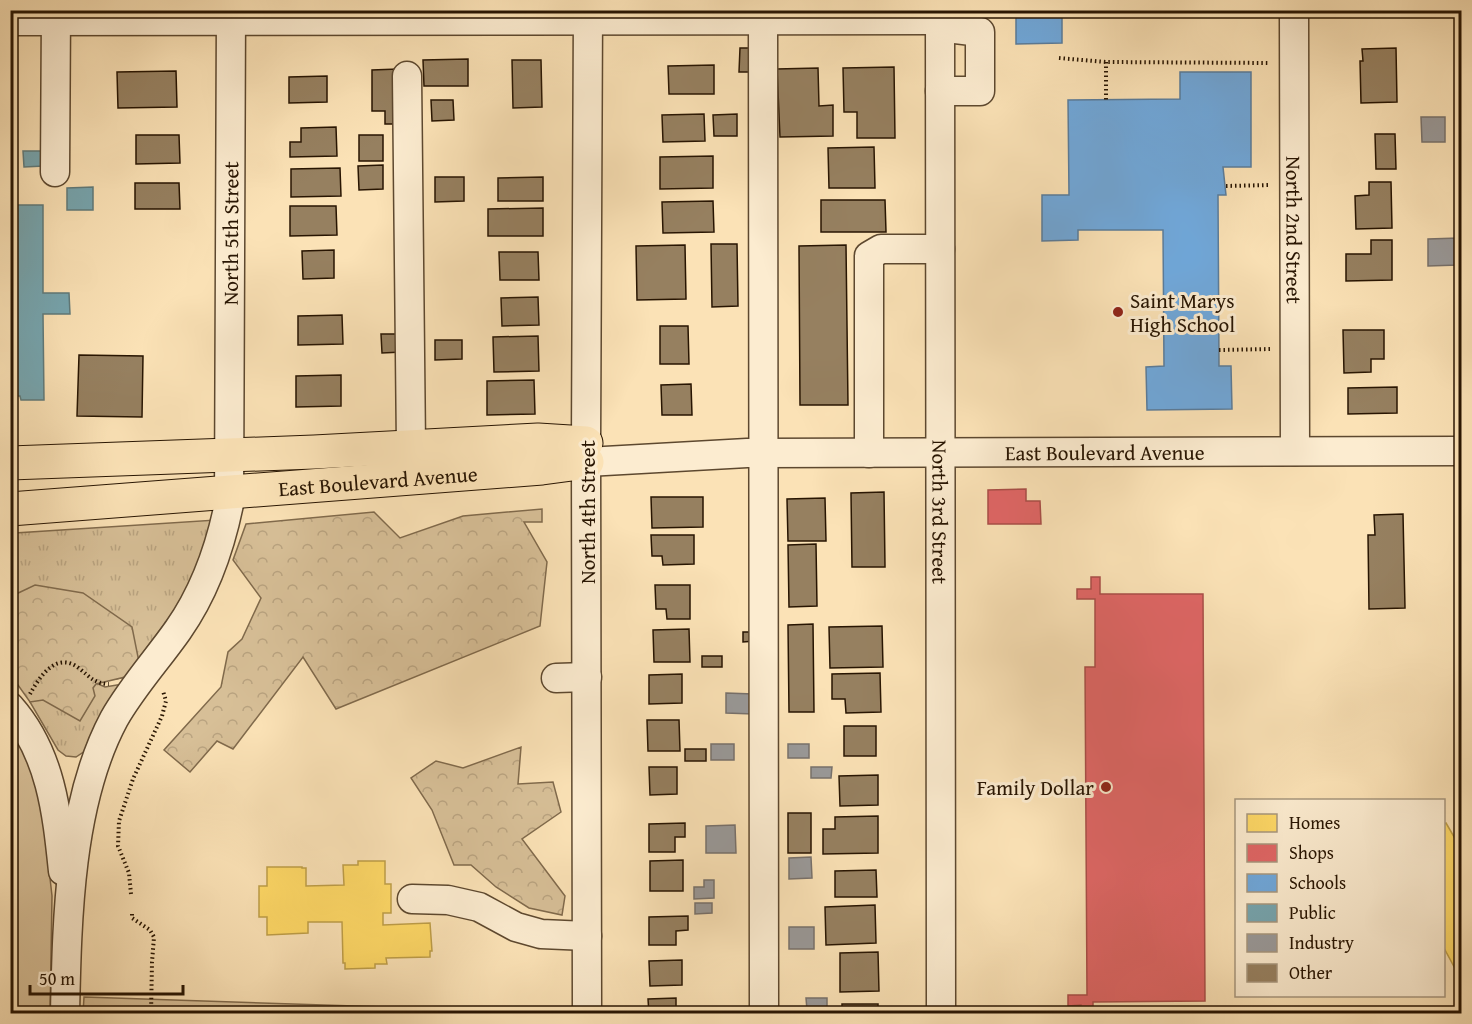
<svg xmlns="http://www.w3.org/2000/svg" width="1472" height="1024" font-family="'Gentium Book Plus',serif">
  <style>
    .grass { fill: url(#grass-tufts); stroke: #806a4c; stroke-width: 1.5 }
    .forest { fill: url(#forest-crowns); stroke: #806a4c; stroke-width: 1.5 }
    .green { fill: #d7bf97; stroke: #806a4c; stroke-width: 1.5 }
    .homes { fill: #ffd966; stroke: #be9e48; stroke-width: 1.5 }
    .shops { fill: #e06666; stroke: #a94e48; stroke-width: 1.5 }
    .schools { fill: #6fa8dc; stroke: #5a7c9b; stroke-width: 1.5 }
    .public { fill: #76a5af; stroke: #5f7a7b; stroke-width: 1.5 }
    .industry { fill: #999; stroke: #77716c; stroke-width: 1.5 }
    .building { fill: #968060; stroke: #281502; stroke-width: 1.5 }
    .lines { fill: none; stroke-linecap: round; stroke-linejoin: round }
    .minor-casing { stroke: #5d482f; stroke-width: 31 }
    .major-casing { stroke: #281502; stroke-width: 35 }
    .path { stroke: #281502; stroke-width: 4; stroke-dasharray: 1.5 3; stroke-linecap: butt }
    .minor { stroke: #fcecd0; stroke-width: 28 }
    .major { stroke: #fbe2b6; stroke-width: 33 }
    .poi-dot { fill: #8f2418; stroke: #fcecd0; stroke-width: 2 }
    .labels { text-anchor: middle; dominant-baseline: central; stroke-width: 6; stroke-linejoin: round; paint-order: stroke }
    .street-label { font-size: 21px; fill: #281502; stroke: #fcecd0 }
    .poi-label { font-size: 21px; fill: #281502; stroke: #fcecd0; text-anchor: start }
  </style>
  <defs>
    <pattern id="grass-tufts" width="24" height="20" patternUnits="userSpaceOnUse" patternTransform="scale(1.5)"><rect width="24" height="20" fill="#d7bf97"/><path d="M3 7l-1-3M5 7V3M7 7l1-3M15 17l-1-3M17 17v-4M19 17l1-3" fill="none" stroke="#b9a380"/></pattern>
    <pattern id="forest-crowns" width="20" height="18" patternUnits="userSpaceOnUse" patternTransform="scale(1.5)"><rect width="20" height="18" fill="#d7bf97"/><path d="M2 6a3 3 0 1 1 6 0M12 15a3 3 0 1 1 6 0" fill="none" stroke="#b9a380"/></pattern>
  </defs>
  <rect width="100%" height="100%" fill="#fbe2b6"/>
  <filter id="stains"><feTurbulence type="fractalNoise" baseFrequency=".00333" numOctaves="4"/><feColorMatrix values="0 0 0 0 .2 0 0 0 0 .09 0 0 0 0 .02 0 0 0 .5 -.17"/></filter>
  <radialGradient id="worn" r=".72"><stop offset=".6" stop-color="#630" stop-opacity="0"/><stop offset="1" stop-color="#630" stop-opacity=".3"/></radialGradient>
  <g class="grass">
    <polygon points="216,520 186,595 125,677 116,679 13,678 15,533"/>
    <polygon points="96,683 105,687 123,684 88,749 76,757 66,756 58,750 30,702 39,685"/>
  </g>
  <g class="forest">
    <polygon points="542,509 542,522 524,522 547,562 540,626 336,709 303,657 233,749 217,741 190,772 164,750 221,687 228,652 242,639 261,598 233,560 246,524 374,512 400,538 463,516"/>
    <polygon points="35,585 83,593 132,627 139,662 125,677 96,684 93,688 95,696 80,721 43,700 30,702 13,678 14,595"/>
    <polygon points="521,747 518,784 553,782 561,812 522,839 565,896 562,915 529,908 496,887 471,865 454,865 432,810 411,778 436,761 463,768"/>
  </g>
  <g class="green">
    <polygon points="10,730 26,756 41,798 52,896 50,1013 11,1013"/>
    <polygon points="84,997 567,1013 568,1013 83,1014"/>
  </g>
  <g class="homes">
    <polygon points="1446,823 1460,847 1456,849 1462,857 1462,972 1458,974 1444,948 1444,824"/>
    <polygon points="358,861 385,861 385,884 391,884 391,913 383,913 383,925 430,923 432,951 430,951 430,957 386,958 387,964 375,964 375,968 345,969 345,963 343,963 342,922 308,922 308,933 267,935 267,917 259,917 259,886 267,886 267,867 302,867 302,868 306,868 306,886 344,885 343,865 358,865"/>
  </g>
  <g class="shops">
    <polygon points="1026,489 1026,501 1040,501 1041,524 988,524 988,490"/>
    <polygon points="1091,577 1100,577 1100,594 1203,594 1205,1001 1093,1002 1093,1014 1081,1014 1081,1005 1068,1006 1068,995 1087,995 1085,667 1095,667 1095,599 1077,599 1077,589 1091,589"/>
  </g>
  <g class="schools">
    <polygon points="1016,14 1062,14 1062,43 1016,44"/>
    <polygon points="1180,72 1251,72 1251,167 1223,167 1226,195 1218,195 1219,366 1231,366 1232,409 1147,410 1146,367 1164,366 1163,230 1078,230 1078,240 1042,241 1042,195 1069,195 1068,100 1180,99"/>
  </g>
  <g class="public">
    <polygon points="23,151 43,151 44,166 24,167"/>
    <polygon points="10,185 14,185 15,205 43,205 43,293 69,293 70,314 43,314 44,400 21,400 20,396 13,396 13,400 10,400"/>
    <polygon points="93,187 93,210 67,210 67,188"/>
  </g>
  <g class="industry">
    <polygon points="1421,117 1445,117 1445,142 1422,142"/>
    <polygon points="1458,238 1458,265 1428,266 1428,239"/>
    <polygon points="726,693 753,694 753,714 726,713"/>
    <rect x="711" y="744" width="23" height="16"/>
    <rect x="788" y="744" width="21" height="14"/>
    <polygon points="811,767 832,767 831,778 811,778"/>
    <polygon points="735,825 736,853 706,853 706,826"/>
    <polygon points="811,857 812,878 789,879 789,858"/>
    <polygon points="704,880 714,880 714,898 694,899 694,887 704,887"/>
    <polygon points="695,903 712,903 712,913 695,914"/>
    <rect x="789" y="927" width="25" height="22"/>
    <polygon points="806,998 827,998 827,1010 807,1010"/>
  </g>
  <g class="building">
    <polygon points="740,48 755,48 755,72 739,72"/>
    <polygon points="1396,48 1397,102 1361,103 1360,61 1363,61 1362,49"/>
    <polygon points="468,59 468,86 424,86 423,60"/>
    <polygon points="512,60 541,60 542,107 513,108"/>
    <polygon points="714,65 714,94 669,94 668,66"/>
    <polygon points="894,67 895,138 857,138 857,112 844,112 843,68"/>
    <polygon points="818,68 819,106 833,105 833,136 780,137 777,69"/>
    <polygon points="398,69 399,124 385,124 385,111 372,111 372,70"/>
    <polygon points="176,71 177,107 118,108 117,72"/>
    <polygon points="327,76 327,102 289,103 289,77"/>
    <polygon points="431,100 453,100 454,120 432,121"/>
    <polygon points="704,114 705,141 663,142 662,115"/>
    <polygon points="737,114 737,136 714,136 713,115"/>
    <polygon points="336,127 337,156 290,157 290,142 301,142 301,128"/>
    <polygon points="1375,134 1395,134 1396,169 1376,169"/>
    <polygon points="136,135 179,135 180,163 136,164"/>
    <rect x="359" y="135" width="24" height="26"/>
    <polygon points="874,147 875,188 829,188 828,148"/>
    <polygon points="713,156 713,188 660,189 660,157"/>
    <polygon points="383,165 383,189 359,190 358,166"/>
    <polygon points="340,168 341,196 291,197 291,169"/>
    <polygon points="435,177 464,177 464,201 435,202"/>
    <polygon points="543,177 543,201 498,201 498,178"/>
    <polygon points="1369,182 1391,182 1392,228 1356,229 1355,196 1369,195"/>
    <polygon points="135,183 179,183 180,209 135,209"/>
    <polygon points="821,200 885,200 886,232 821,232"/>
    <polygon points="713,201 714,232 663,233 662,202"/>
    <polygon points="290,206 336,206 337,235 290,236"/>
    <polygon points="543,208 543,236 488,236 488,209"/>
    <polygon points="1371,240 1392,240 1392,280 1346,281 1346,254 1371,254"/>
    <polygon points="711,244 737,244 738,306 712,307"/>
    <polygon points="685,245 686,299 637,300 636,246"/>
    <polygon points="846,245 848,405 800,405 799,246"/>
    <polygon points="334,250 334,278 303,279 302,251"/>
    <polygon points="499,252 538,252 539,280 500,280"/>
    <polygon points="538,297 539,325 502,326 501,298"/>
    <polygon points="342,315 343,344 298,345 298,316"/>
    <polygon points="660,326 688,326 689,364 660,364"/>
    <polygon points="1343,330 1384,330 1384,359 1371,359 1371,372 1344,373"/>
    <polygon points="381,334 401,334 402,352 382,353"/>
    <polygon points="538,336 539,371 494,372 493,337"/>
    <polygon points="435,340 462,340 462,359 435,360"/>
    <polygon points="79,355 143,356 142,417 77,416"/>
    <polygon points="341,375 341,406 296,407 296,376"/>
    <polygon points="534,380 535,414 487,415 487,381"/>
    <polygon points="691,384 692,415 662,415 661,385"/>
    <polygon points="1397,387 1397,413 1348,414 1348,388"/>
    <polygon points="884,492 885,567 852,567 851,493"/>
    <polygon points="651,497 703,497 703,527 652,528"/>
    <polygon points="825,498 826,541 788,541 787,499"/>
    <polygon points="1403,514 1405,608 1369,609 1368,535 1375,535 1374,515"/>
    <polygon points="651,535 694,535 694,564 663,565 662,556 652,556"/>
    <polygon points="816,544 817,606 789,607 788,545"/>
    <polygon points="655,585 690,585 690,619 667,619 666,609 656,609"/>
    <polygon points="813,624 814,712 789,712 788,625"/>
    <polygon points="882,626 883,667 830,668 829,627"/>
    <polygon points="689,629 690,662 654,662 653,630"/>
    <polygon points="743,632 755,632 755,641 743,642"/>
    <rect x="702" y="656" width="20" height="11"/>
    <polygon points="880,673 881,712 846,713 845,699 832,699 832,674"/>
    <polygon points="682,674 682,703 649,704 649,675"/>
    <polygon points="647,720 679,720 680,751 648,751"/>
    <rect x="844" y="726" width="32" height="30"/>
    <rect x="685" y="749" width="21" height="12"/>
    <polygon points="649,767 677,767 677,794 650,795"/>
    <polygon points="878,775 878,805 840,806 839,776"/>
    <rect x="788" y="813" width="23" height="40"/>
    <polygon points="878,816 878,853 823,854 823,829 835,829 835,817"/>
    <polygon points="685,823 685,837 675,837 675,852 649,852 649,824"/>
    <polygon points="683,860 683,891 650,891 650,861"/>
    <polygon points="876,870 877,897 835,897 835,871"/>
    <polygon points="875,905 876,943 826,945 825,907"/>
    <polygon points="688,916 688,930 676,931 676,945 649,945 649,917"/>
    <polygon points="878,952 879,991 840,992 840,953"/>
    <polygon points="682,960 682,985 650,986 649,961"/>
    <polygon points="676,998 676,1014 649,1014 648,999"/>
    <rect x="842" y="1004" width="36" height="10"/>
  </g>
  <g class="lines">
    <g class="minor-casing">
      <g id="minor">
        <polyline points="763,10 764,1014"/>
        <path id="s1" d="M940,10l1,1004"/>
        <path id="s2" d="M1294,10l1,441"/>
        <polyline points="10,21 940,20"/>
        <polyline points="939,27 980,32 980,91 940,91"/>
        <polyline points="407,76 411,447"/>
        <polyline points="55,172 56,10"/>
        <polyline points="869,453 869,256 881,249 940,249"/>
        <path id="s3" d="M587,462l160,-9 715,-2"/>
        <polyline points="556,678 587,677"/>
        <path d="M10,707c41,46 47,106 53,164"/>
        <polyline points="412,899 448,900 479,907 516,927 541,934 587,936"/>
        <path id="s4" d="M65,1014c2,-94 4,-211 49,-295 18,-32 43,-59 64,-89 26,-37 42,-82 51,-126l2,-494"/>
        <polyline points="587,1014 586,443 588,10"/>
      </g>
    </g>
    <g class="major-casing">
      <g id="major">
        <polyline points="10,463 314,452 538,440 586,443"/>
        <path id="s5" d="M10,509l532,-41 45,-6"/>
      </g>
    </g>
    <g class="path">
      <polyline points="1059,58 1106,62 1270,63"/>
      <polyline points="1106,62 1106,100"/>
      <polyline points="1226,186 1270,185"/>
      <polyline points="1219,350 1271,349"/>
      <polyline points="10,591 12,535"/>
      <path d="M30,694c10,-18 27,-44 50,-25 10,8 15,15 29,15"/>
      <polyline points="131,894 129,873 118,846 119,821 133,779 162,716 166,701 163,691"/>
      <polyline points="132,914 132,918 150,930 154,937 152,962 151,1014"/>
    </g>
    <use href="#minor" class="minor"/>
    <use href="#major" class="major"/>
  </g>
  <g class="poi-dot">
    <circle cx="1118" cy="312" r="6"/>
    <circle cx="1106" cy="787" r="6"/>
  </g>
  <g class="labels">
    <g class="street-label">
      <text stroke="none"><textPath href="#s2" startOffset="220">North 2nd Street</textPath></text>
      <text stroke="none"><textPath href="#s4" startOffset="819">North 5th Street</textPath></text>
      <text stroke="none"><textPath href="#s3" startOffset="518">East Boulevard Avenue</textPath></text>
      <text stroke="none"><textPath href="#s5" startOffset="369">East Boulevard Avenue</textPath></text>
      <text transform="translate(587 512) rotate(-90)">North 4th Street</text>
      <text stroke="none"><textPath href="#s1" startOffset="502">North 3rd Street</textPath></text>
    </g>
    <g class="poi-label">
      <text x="1130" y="300">Saint Marys<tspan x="1130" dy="24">High School</tspan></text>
      <text x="1094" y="787" text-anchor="end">Family Dollar</text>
    </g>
  </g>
  <rect width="1472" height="1024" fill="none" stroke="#fbe2b6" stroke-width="36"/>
  <rect x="12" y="12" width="1448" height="1000" fill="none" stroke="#281502" stroke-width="3"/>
  <rect x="18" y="18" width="1436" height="988" fill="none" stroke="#281502" stroke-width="1.5"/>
  <rect x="1235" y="799" width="210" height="198" fill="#fcecd0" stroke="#a7967e" stroke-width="1.5"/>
  <rect x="1247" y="814" width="30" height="18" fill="#ffd966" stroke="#a7967e" stroke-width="1.5"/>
  <text x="1289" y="829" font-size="18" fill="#281502">Homes</text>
  <rect x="1247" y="844" width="30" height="18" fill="#e06666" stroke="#a7967e" stroke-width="1.5"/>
  <text x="1289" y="859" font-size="18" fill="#281502">Shops</text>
  <rect x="1247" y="874" width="30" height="18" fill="#6fa8dc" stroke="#a7967e" stroke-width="1.5"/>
  <text x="1289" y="889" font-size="18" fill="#281502">Schools</text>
  <rect x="1247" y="904" width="30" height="18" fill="#76a5af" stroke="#a7967e" stroke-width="1.5"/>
  <text x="1289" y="919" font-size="18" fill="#281502">Public</text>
  <rect x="1247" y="934" width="30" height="18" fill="#999999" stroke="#a7967e" stroke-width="1.5"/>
  <text x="1289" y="949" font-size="18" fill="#281502">Industry</text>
  <rect x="1247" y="964" width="30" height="18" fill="#968060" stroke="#a7967e" stroke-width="1.5"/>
  <text x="1289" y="979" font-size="18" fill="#281502">Other</text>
  <path d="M30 985v9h153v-9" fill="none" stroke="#281502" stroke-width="3"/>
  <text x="39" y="985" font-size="18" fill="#281502" stroke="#fcecd0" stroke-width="4.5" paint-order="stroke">50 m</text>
  <rect width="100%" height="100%" filter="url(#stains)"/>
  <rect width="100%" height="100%" fill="url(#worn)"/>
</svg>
